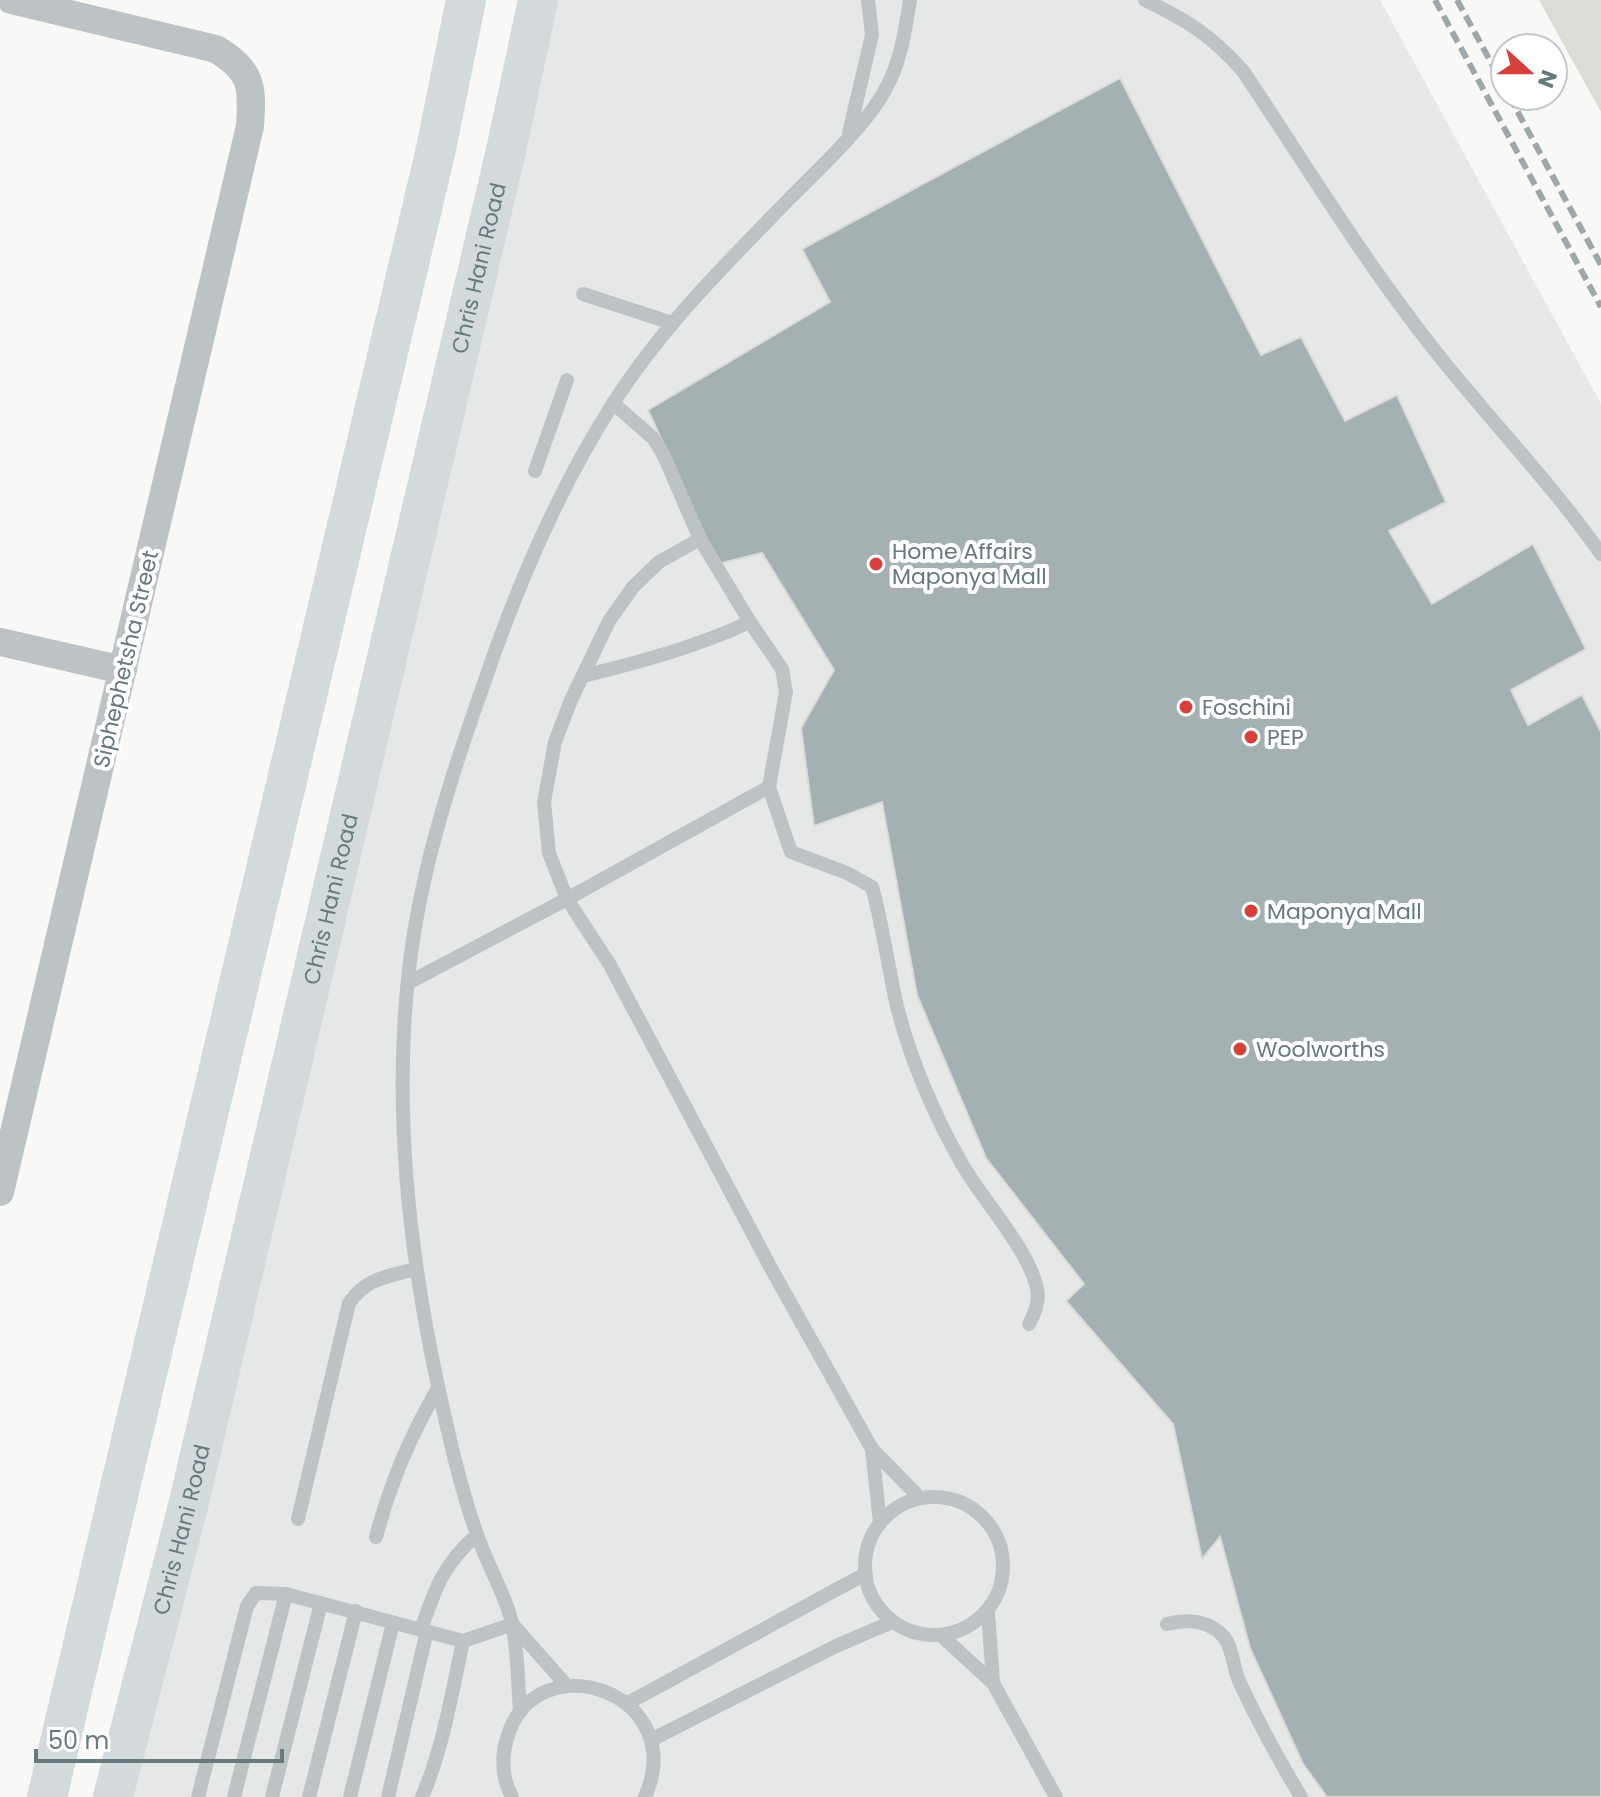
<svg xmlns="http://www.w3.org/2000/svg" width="1601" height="1797" font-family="Poppins,sans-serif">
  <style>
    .built { fill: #e6e8e7 }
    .green { fill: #daddd6 }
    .building { fill: #a5b0b3; stroke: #dadad8; stroke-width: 2 }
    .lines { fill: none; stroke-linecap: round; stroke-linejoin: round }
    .lane { stroke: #bdc3c5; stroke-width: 14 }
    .street { stroke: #bdc3c5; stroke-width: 28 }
    .secondary { stroke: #d4d9db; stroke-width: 40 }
    .rail { stroke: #9ea7aa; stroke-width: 6; stroke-dasharray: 12 6; stroke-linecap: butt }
    .poi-dot { fill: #d5403a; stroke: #fff; stroke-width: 3 }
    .labels { text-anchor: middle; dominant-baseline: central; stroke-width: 8; stroke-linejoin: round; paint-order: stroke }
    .street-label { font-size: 22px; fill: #66797f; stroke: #fff }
    .poi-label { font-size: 22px; fill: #66797f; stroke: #fff; text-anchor: start }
  </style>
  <rect width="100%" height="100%" fill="#f8f8f6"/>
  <polygon class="built" points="546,0 1380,0 1601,404 1601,1797 127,1797"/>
  <polygon class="green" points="1539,0 1601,0 1601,112"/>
  <polygon class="building" points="1120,78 1261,355 1301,337 1345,421 1397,395 1446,502 1389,531 1432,604 1533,544 1586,649 1511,690 1528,725 1582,695 1601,732 1601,1797 1327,1797 1303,1764 1250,1648 1220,1537 1202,1559 1173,1424 1066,1301 1084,1284 986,1158 917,995 882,802 814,826 801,728 834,670 762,553 718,564 648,410 830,302 802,249"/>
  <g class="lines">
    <g class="lane">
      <path d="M1145,0c43,21 66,35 98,71 63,94 122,192 193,281 54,68 115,131 165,202"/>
      <polyline points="849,133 872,35 868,0"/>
      <polyline points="583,294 672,323"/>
      <path d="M613,403l41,36 10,17 36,83 50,83 32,47 4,23 -17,95 22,65 56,21 25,14c11,39 16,80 25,119 13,53 38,111 65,158 21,37 67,85 75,125 3,12 -2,24 -8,35"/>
      <polyline points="535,471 567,380"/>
      <polyline points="700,539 659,562 633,587 609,621 571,700 555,742 544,802 549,853 567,899 610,965 772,1270 872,1449 920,1498"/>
      <path d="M583,676c57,-14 113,-29 167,-54"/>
      <polyline points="408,983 567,899 769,787"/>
      <polyline points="872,1449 880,1523"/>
      <circle cx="934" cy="1566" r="69"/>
      <path d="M298,1519l51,-216c18,-25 37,-26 66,-34"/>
      <path d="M376,1537c15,-56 33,-98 62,-149"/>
      <polyline points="988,1611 993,1683"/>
      <path d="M1167,1624c20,-5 42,-4 57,13 9,11 9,32 16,46 18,39 39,77 61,114"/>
      <polyline points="513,1625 567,1686"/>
      <path d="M421,1630c14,-41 22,-66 56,-95"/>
      <polyline points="942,1636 993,1683 1056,1797"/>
      <polyline points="628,1703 865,1574"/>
      <path d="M520,1712c-2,-27 -2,-57 -7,-84 -5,-28 -24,-60 -34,-88 -18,-49 -30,-103 -41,-154 -34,-157 -50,-328 -18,-486 15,-74 39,-146 64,-217 33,-97 74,-194 130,-281 49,-77 115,-141 178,-206 28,-28 75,-72 93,-106 16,-28 20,-59 25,-90"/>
      <polyline points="651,1740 836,1646 892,1622"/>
      <polyline points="198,1797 247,1606 256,1593 286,1594 463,1641 513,1624"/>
      <polyline points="234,1797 286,1594"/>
      <polyline points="272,1797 321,1603"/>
      <polyline points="309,1797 356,1611"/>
      <polyline points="350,1797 393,1623"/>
      <polyline points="388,1797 427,1631"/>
      <path d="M422,1797c21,-49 30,-104 41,-156"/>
      <path d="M512,1797c-10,-19 -11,-39 -5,-59 29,-98 184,-46 138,59"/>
    </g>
    <g class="street">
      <polyline points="0,642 123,670"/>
      <path d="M0,1192l250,-1066c3,-40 2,-55 -34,-77l-205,-49"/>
    </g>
    <g class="secondary">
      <polyline points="47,1797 436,149 466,0"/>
      <path id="s1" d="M113,1797l75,-291 319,-1360 31,-146"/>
    </g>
    <g class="rail">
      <polyline points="1435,0 1601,307"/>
      <polyline points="1457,0 1505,88"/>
      <polyline points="1509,96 1601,265"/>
    </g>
  </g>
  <g class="poi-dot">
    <circle cx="876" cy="564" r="8"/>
    <circle cx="1186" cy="707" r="8"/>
    <circle cx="1251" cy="737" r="8"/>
    <circle cx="1251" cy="911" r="8"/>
    <circle cx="1240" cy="1049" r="8"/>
  </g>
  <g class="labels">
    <g class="street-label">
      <text stroke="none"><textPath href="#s1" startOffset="1572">Chris Hani Road</textPath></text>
      <text transform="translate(126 659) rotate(-77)">Siphephetsha Street</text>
      <text stroke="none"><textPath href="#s1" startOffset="924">Chris Hani Road</textPath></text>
      <text stroke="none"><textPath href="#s1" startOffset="276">Chris Hani Road</textPath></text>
    </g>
    <g class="poi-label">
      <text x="892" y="551">Home Affairs<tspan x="892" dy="25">Maponya Mall</tspan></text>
      <text x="1202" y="707">Foschini</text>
      <text x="1267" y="737">PEP</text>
      <text x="1267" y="911">Maponya Mall</text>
      <text x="1256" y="1049">Woolworths</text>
    </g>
  </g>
  <g transform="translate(1529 72) rotate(111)"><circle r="38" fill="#ffffff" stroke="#c2c9cc" stroke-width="2"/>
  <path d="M0-6L14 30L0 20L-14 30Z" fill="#d5403a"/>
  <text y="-12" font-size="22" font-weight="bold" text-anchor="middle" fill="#66797f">N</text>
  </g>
  <path d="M36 1749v12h246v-12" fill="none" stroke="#66797f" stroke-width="4"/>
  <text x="48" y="1749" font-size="24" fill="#66797f" stroke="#ffffff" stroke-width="6" paint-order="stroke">50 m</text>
</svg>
